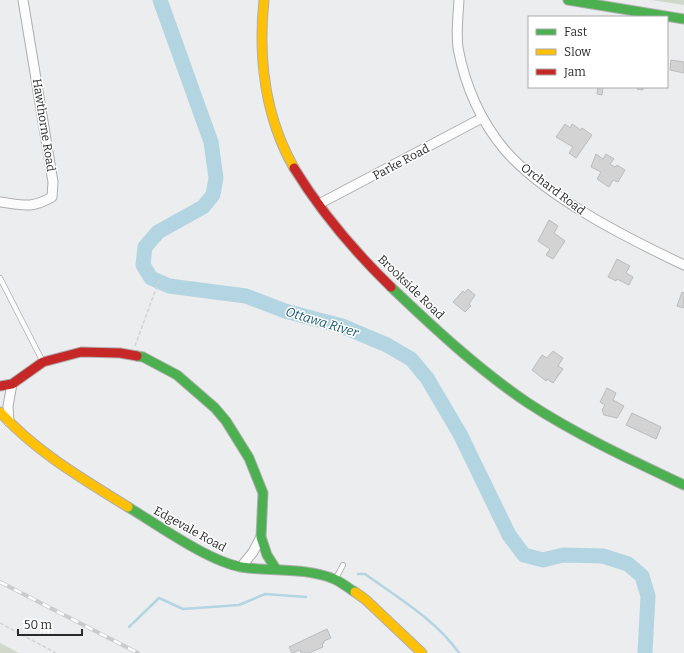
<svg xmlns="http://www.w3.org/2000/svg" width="684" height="653" font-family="Bitter,serif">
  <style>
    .green { fill: #d0d8c9 }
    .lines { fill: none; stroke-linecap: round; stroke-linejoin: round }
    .stream { stroke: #b3d5e2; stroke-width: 2.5 }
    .river { stroke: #b3d5e2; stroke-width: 15 }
    .building { fill: #d3d3d3; stroke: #bcbcbc }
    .lane-casing { stroke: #aeaeaf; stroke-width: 6 }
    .street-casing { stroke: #aeaeaf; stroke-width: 11 }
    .fast-casing { stroke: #aeaeaf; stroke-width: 11 }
    .slow-casing { stroke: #aeaeaf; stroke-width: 11 }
    .jam-casing { stroke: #aeaeaf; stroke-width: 11 }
    .path { stroke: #d3d4d4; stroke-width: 1.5; stroke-dasharray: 4 2; stroke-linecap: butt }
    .lane { stroke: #fcfcfc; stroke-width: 4.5 }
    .street { stroke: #fcfcfc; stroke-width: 9 }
    .fast { stroke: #4caf50; stroke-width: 9 }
    .slow { stroke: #ffc107; stroke-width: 9 }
    .jam { stroke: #c62828; stroke-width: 9 }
    .rail-casing { stroke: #cbcbcc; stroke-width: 4 }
    .rail { stroke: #fff; stroke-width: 2.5; stroke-dasharray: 8; stroke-linecap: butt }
    .labels { text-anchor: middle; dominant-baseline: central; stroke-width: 3; stroke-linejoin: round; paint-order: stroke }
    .street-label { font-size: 12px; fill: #2a2a2b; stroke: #fff }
    .water-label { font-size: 13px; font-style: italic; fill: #18576b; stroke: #fff }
  </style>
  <rect width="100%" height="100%" fill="#ecedee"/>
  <g class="green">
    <polygon points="651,0 684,0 684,5"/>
    <polygon points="0,643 19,653 0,653"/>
  </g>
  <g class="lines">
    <g class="stream">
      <path d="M358,574h7c32,23 71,46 94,79"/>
      <polyline points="129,627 159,598 183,609 239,605 265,594 306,597"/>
    </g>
    <polyline class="river" points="160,0 211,142 216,178 213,195 203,207 158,232 145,247 143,265 151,278 169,286 246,296 285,311 342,326 387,345 411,359 427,378 460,434 509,535 524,555 543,560 563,555 603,556 628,564 642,576 648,596 645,653"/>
  </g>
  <g class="building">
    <polygon points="671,60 684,62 684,73 670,70"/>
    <polygon points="598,87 603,87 602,95 597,94"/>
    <polygon points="638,87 643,87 643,90 637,89"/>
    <polygon points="565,124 570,128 572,124 581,130 582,128 592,135 576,158 569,153 573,147 556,137"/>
    <polygon points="596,154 603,159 606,154 614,159 610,164 615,167 617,165 625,170 618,182 613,180 609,187 597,179 601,172 591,167"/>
    <polygon points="549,220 558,226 554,233 565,241 553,259 546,255 550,249 538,241"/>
    <polygon points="617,259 630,266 626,273 633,277 629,285 617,279 616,281 608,277"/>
    <polygon points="468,289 475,295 469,304 471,306 465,312 453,302 463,291 465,293"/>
    <polygon points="682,292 684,293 684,308 677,306"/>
    <polygon points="553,351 563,358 558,366 563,369 553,383 547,379 546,381 532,370 542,355 547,358"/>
    <polygon points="607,388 616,393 613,400 624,406 617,418 604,415 602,410 605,405 600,402"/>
    <polygon points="632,413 661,427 656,439 626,425"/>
    <polygon points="327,629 331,638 324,641 324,643 322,644 323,647 309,653 301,653 300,650 292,653 289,647"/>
  </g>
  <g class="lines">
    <g class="lane-casing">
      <g id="lane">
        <polyline points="0,278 43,362"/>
        <polyline points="336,578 343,565"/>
      </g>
    </g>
    <g class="street-casing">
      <g id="street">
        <path d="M459,0c-1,16 -3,33 -1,48 7,37 22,72 46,101 41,48 123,89 180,116"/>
        <path d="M0,202c23,3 31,7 52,-5l1,-15 -30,-182"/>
        <polyline points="319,204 482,118"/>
        <polyline points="9,422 8,406 12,384"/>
        <polyline points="241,567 253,552 261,537"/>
      </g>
    </g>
    <g class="fast-casing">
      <g id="fast">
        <polyline points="568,0 684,19"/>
        <path d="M391,287c43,41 88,83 137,116 49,32 103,57 156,82"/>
        <polyline points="137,356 143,357 177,375 215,408 226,421 249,458 263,493 261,537 267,555 276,569"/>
        <path d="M128,507c30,18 80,54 113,60 31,5 64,0 93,12 7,3 14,9 21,13"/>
      </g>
    </g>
    <g class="slow-casing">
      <g id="slow">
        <path d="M264,0c-6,57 1,117 30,168"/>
        <path d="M0,412c36,40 83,67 128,95"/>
        <polyline points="355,592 366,600 422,653"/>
      </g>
    </g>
    <g class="jam-casing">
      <g id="jam">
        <path d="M294,168c27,44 60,83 97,119"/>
        <polyline points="0,386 12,384 43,362 81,352 120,353 137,356"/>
      </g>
    </g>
    <g class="path">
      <polyline points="135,346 160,278"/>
      <polyline points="0,623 56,653"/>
    </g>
    <use href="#lane" class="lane"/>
    <use href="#street" class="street"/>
    <use href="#fast" class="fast"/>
    <use href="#slow" class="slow"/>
    <use href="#jam" class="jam"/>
    <g class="rail-casing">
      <polyline id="rail" points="0,582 138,653"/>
    </g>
    <use href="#rail" class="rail"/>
  </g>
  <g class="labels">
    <g class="street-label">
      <text transform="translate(44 125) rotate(81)">Hawthorne Road</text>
      <text transform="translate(401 162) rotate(-28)">Parke Road</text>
      <text transform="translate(553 189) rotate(37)">Orchard Road</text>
      <text transform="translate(411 287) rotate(44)">Brookside Road</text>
      <text transform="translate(190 529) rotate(29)">Edgevale Road</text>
    </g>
    <g class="water-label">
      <text transform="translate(322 322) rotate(17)">Ottawa River</text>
    </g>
  </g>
  <rect x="528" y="16" width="140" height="72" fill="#ffffff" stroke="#aaaaaa"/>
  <rect x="536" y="29" width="20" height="6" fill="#4caf50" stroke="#aaaaaa"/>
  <text x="564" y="36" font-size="12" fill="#2a2a2b">Fast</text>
  <rect x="536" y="49" width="20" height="6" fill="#ffc107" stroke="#aaaaaa"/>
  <text x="564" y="56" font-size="12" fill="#2a2a2b">Slow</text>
  <rect x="536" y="69" width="20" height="6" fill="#c62828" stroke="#aaaaaa"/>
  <text x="564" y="76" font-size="12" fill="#2a2a2b">Jam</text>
  <path d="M18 629v6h64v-6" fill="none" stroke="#2a2a2b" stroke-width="2"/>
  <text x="24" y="629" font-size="12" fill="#2a2a2b" stroke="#ffffff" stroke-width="3" paint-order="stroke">50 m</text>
</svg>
